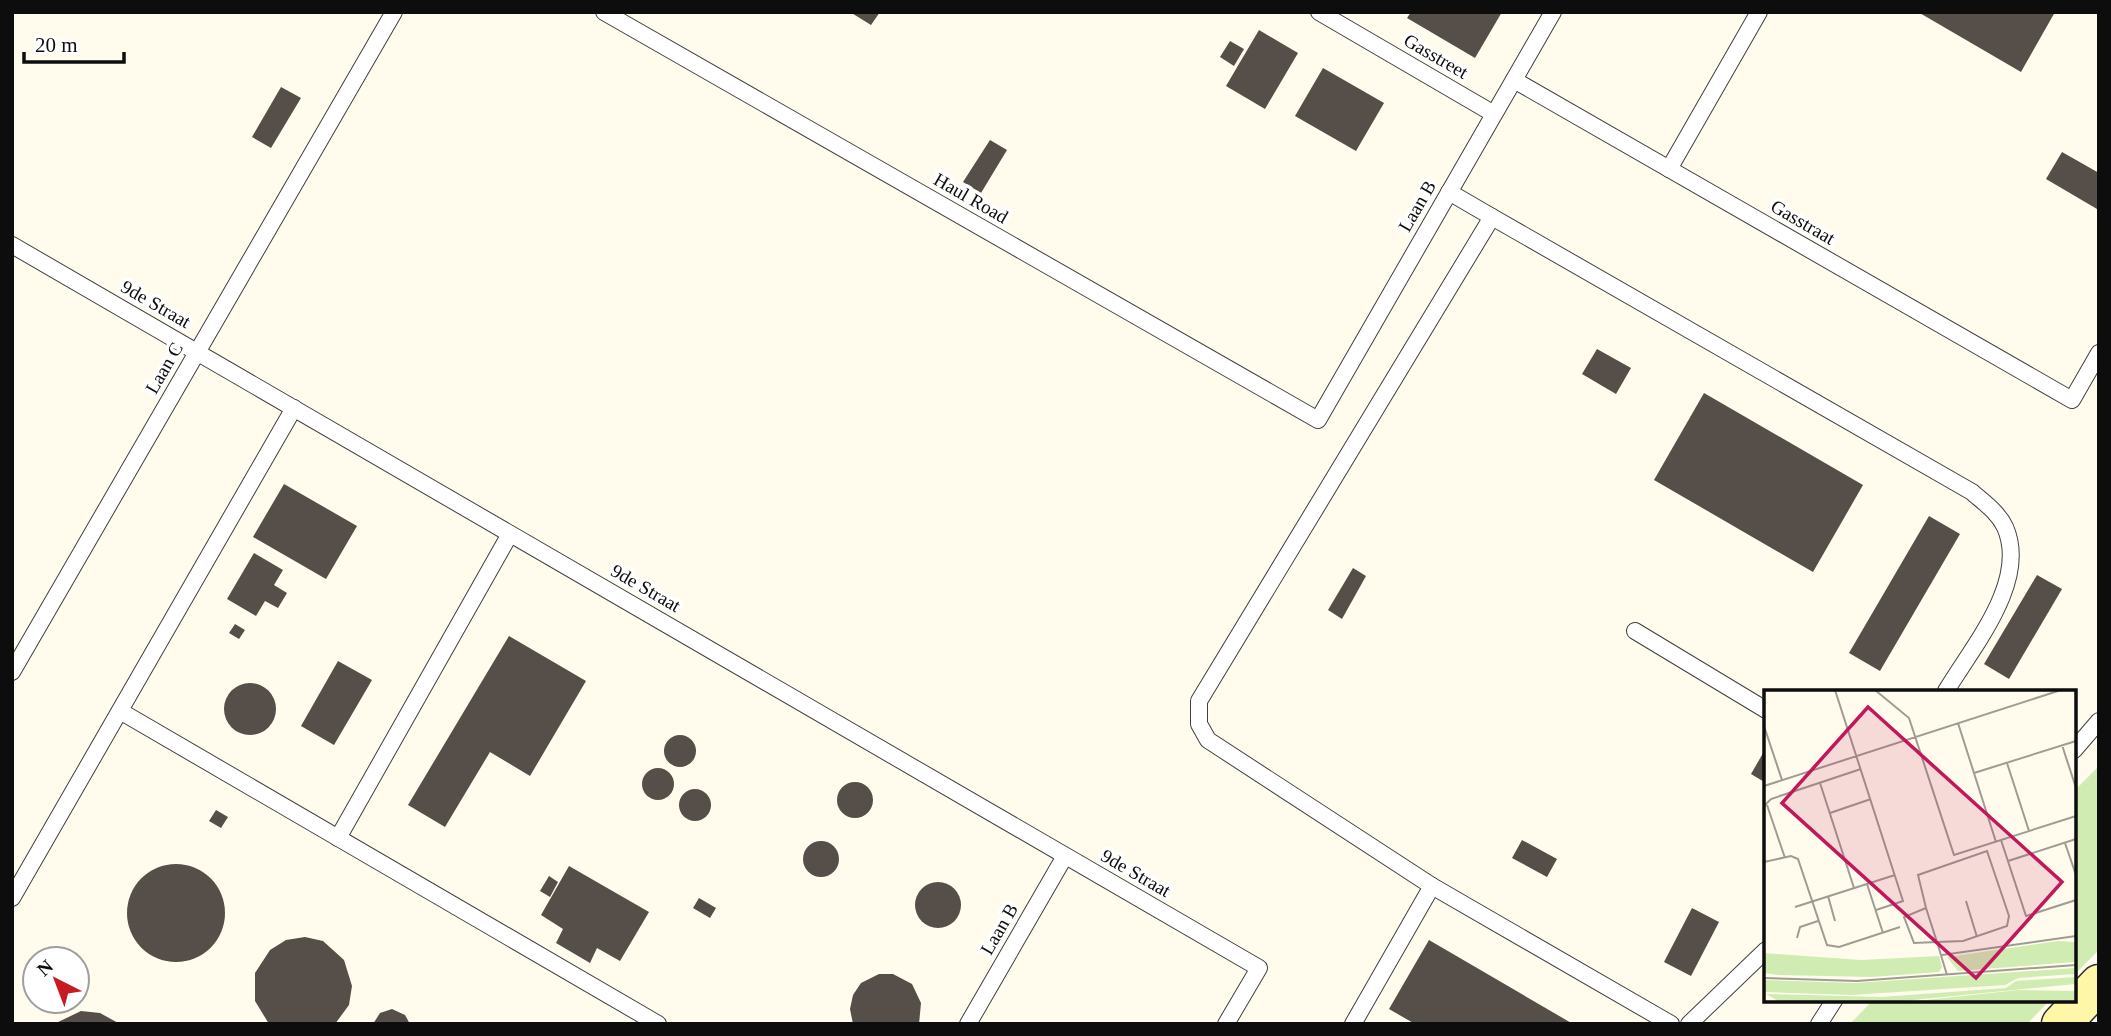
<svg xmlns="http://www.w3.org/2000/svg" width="2111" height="1036" font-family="'Times New Roman',serif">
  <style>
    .green { fill: #d0ecb3 }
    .building { fill: #564e48 }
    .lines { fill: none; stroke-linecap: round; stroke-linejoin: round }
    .lane-casing { stroke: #404040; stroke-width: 18 }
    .secondary-casing { stroke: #2f2f2f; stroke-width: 41 }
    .lane { stroke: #fff; stroke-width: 16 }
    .secondary { stroke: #fff7a8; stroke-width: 38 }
    .labels { text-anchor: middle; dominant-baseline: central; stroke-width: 7; stroke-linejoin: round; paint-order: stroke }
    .street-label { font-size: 19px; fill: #0d0d0d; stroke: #fff }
    .inset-road { fill: none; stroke: #9e9c93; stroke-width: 2 }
    .view { fill: #c2185b; fill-opacity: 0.15; stroke: #c2185b; stroke-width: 3.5 }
    .inset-edge { fill: none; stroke: #0d0d0d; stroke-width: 3.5 }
  </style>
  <rect width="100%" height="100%" fill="#fffced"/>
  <g class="green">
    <polygon points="2099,766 2099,950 2074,975 2074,791"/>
    <polygon points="1874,999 2051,999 2027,1024 1850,1024"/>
  </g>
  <g class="building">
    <polygon points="850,12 880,12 871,25"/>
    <polygon points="1411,12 1502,12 1475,58 1407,18"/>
    <polygon points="1918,12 2055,12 2021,72"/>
    <polygon points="1259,30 1298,53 1265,109 1226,86"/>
    <polygon points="1230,41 1244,49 1234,66 1220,57"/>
    <polygon points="1323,68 1384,103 1356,151 1295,116"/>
    <polygon points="281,87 301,98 271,148 252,137"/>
    <polygon points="990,140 1007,150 981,193 963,182"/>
    <polygon points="2062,152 2099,173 2097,209 2046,179"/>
    <polygon points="1597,349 1631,368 1616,394 1582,374"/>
    <polygon points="1704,393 1863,485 1813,572 1654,480"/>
    <polygon points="284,484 357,526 326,579 253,537"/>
    <polygon points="1929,516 1960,534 1880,671 1849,653"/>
    <polygon points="254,553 283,570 274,585 287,593 278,608 265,601 256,616 227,599"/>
    <polygon points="1353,568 1366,576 1342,619 1328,610"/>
    <polygon points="2037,575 2062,589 2009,679 1984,664"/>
    <polygon points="235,624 245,630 239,639 229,633"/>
    <polygon points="509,636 586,681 530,776 490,752 445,827 408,805"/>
    <polygon points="338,661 372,680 334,745 301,726"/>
    <circle cx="250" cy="709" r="26"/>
    <circle cx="680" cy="751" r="16"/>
    <polygon points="1766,748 1766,783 1751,774"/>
    <circle cx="658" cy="784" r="16"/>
    <circle cx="855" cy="800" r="18"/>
    <circle cx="695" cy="805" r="16"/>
    <polygon points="216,810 228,817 221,828 209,821"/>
    <polygon points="1522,840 1557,859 1547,877 1512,858"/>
    <circle cx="821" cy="859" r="18"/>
    <circle cx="176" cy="913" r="49"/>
    <polygon points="569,866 649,912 620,961 597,948 590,963 556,943 563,929 541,915"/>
    <polygon points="549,876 558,882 550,897 540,891"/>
    <circle cx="938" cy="905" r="23"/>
    <polygon points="699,898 716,908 710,918 693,908"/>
    <polygon points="1692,908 1719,922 1691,976 1664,962"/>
    <polygon points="305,937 323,941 344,960 352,986 349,1005 335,1024 269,1024 255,1001 255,973 270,950 286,940"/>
    <polygon points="1429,940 1573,1024 1415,1024 1389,1009"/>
    <polygon points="879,974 893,974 912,984 921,1003 919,1024 853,1024 850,1009 853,995 861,983"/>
    <polygon points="392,1009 405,1015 410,1024 373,1024 380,1013"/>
    <polygon points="81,1011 100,1013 120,1024 54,1024"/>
  </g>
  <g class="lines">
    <g class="lane-casing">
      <g id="lane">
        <polyline points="604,12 1318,420 1553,12"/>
        <polyline points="1319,12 1494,114"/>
        <polyline points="1514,80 2072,400 2099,353"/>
        <polyline points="1669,169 1759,12"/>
        <polyline points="1449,192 1492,217"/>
        <polyline points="12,245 1259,968 1226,1024"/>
        <polyline points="1635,631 1766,710"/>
        <polyline points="12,672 394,12"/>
        <polyline points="120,711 658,1024"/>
        <polyline points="2074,750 2099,721"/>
        <polyline points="338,838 510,534"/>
        <polyline points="12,898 294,408"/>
        <polyline points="968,1024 1065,856"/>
        <polyline points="1353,1024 1432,886"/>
        <path d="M1671,1024l-239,-138 -224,-146 -9,-16v-23l293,-484 480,275c11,10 26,20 33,35 24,54 -32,119 -59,164"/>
        <polyline points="1689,1024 1766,950"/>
        <polyline points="1819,1024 1835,999"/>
      </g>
    </g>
    <g class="secondary-casing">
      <polyline id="secondary" points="2061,1024 2099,984"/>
    </g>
    <use href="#lane" class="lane"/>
    <use href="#secondary" class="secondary"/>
  </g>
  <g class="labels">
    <g class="street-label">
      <text transform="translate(1436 56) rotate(30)">Gasstreet</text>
      <text transform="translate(971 198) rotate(30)">Haul Road</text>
      <text transform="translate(1417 206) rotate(-60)">Laan B</text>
      <text transform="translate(1803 222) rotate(30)">Gasstraat</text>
      <text transform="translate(156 304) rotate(30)">9de Straat</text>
      <text transform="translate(164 368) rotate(-60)">Laan C</text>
      <text transform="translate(646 588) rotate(30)">9de Straat</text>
      <text transform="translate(1136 873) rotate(30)">9de Straat</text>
      <text transform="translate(999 929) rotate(-60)">Laan B</text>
    </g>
  </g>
  <g transform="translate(1764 690)">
    <rect width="312" height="312" fill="#fffced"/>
    <path d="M294,251l17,1v20l-117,9 -11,-14zM0,263l97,7 78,-4 3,11 -3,5 -67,5 -94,-2 -14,-2zM312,278l-1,6 -57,4 -13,7 -153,10 -88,-3v-12l92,3zM311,287v7l-172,17h-125l-12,-7 115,3 125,-9 10,-7zM255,300l56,1v10h-159z" fill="#d0ecb3"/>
    <path class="inset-road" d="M71,0l68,211 -27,9M111,0l34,28 45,137 122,-39M194,33l38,119M0,36l18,54M298,55l14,43M243,73l22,68M210,83l102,-32M56,93l34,105M0,96l297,-96M3,115l18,53M0,116l7,-7 90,-30M66,123l41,-14M237,150l25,76 50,-16M301,153l11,32M244,171l68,-22M0,172l27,-6 7,3 29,86 12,2 61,-20M103,194l16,49M64,206l7,25M202,211l11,36M31,217l100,-32M162,218l-22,9 10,26 23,-1 26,-1 44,-15 2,-10 -22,-65 -69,24 8,33 11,34 10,33M33,248l3,-11 18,-6M178,265l134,-19M0,288l93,3 219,-16"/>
    <path class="view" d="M104,17l194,175 -86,96 -194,-175z"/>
    <rect width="312" height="312" class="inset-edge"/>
  </g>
  <rect width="2111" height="1036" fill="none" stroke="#0d0d0d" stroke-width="28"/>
  <g transform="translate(56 980) rotate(318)"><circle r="33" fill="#ffffff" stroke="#9e9e9e" stroke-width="2"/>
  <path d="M0-5L12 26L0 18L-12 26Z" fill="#c71b21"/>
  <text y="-10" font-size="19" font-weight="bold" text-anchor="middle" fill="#0d0d0d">N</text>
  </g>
  <path d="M24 52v10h100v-10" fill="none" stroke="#0d0d0d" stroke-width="3.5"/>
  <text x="35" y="52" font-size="21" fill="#0d0d0d" stroke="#ffffff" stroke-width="5" paint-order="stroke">20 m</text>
</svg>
